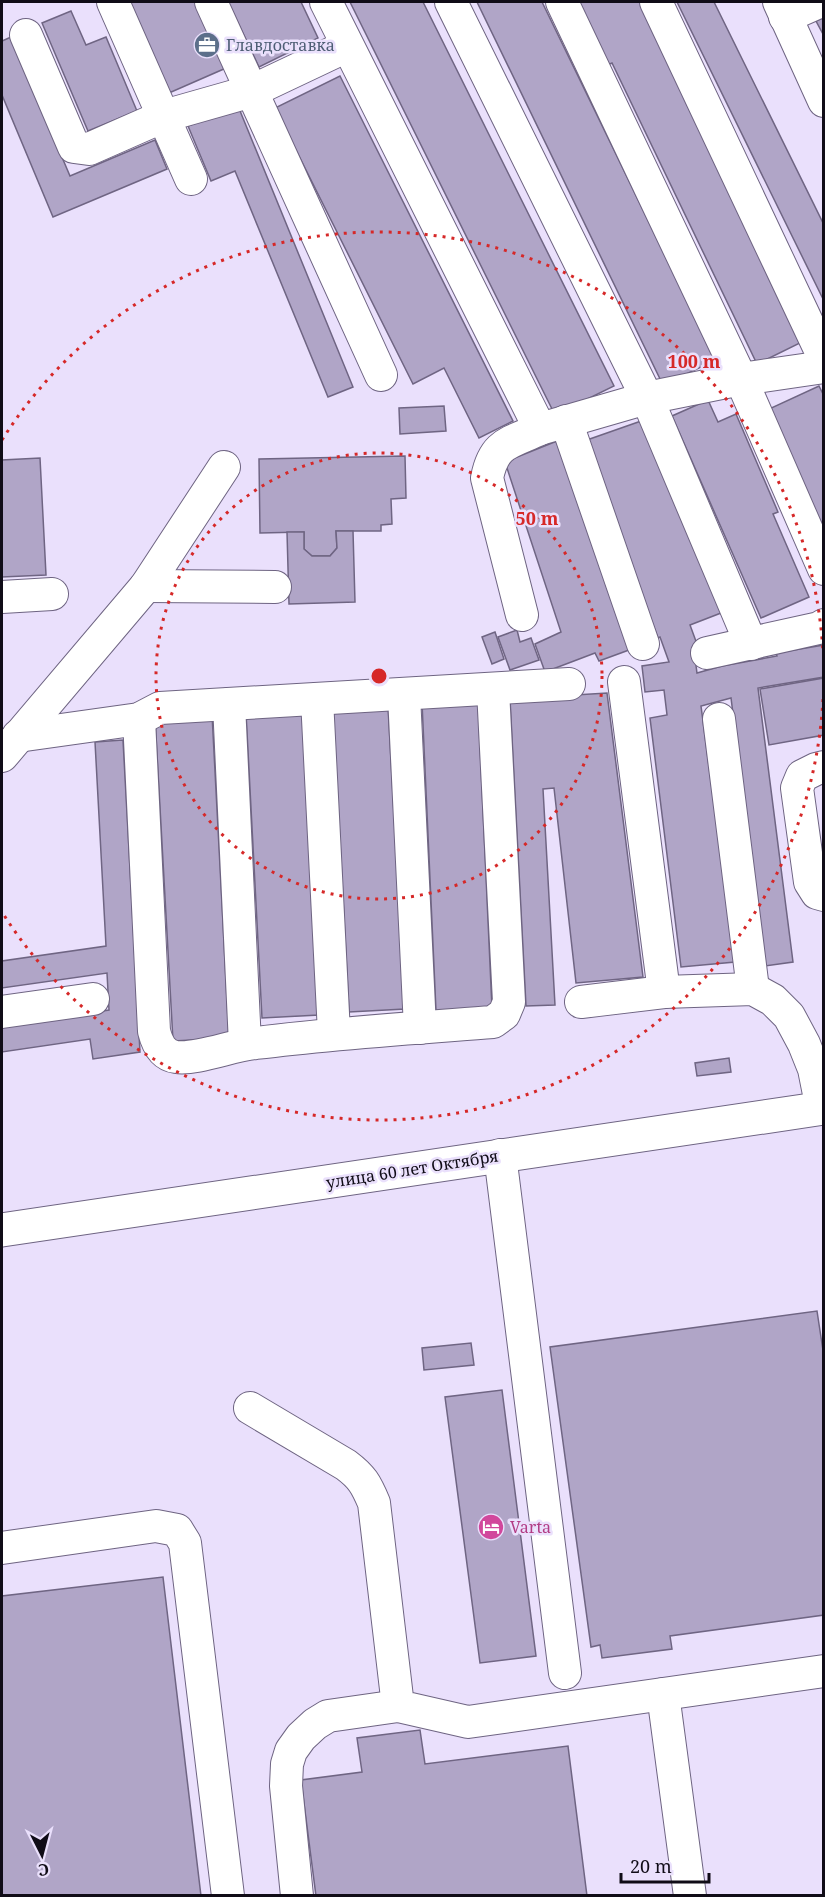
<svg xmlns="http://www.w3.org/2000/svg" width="825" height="1897" font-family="'Noto Serif',serif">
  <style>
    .building { fill: #b0a5c7; stroke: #6f6583; stroke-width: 1.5 }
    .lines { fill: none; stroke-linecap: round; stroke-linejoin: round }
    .minor-casing { stroke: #6e6482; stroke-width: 34 }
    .major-casing { stroke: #6e6482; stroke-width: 35 }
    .minor { stroke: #fff; stroke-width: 32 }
    .major { stroke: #fff; stroke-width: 33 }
    .ring { fill: none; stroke: #d62828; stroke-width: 3; stroke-dasharray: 3 6 }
    .labels { text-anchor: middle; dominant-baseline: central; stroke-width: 5; stroke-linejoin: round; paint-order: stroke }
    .service-label { font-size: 16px; fill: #4e5e75; stroke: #eae0fc; text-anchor: start }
    .street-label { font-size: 16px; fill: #100c17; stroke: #eae0fc }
    .hotel-label { font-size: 16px; fill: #b23c85; stroke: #eae0fc; text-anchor: start }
    .centre { fill: #d62828; stroke: #eae0fc; stroke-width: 3 }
    .ring-label { font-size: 18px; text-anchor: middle; font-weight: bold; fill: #d62828; stroke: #eae0fc; stroke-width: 5; stroke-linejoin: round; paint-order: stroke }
  </style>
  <rect width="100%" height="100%" fill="#eae0fc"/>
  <g class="building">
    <polygon points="128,2 197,2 226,68 169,93"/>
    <polygon points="228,2 301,2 318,38 259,67"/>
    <polygon points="350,2 423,2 614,386 555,415"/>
    <polygon points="477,2 542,2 716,360 663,385"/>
    <polygon points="574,2 640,2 804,341 757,364 612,63 605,66"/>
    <polygon points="677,2 714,2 824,225 824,301"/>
    <polygon points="71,11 86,45 106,37 137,111 88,131 42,23"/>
    <polygon points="824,17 824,36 816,21"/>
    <polygon points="11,37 70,176 155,140 167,169 53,217 2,95 2,41"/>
    <polygon points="340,76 513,421 479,438 444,368 413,384 275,108"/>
    <polygon points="238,106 353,387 328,397 235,171 211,181 188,126"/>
    <polygon points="819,386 824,396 824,529 769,409"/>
    <polygon points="708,400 718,422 736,414 778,512 773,514 809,597 761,618 672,416"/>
    <polygon points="444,406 446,431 400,434 399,408"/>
    <polygon points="644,420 721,613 690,625 701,655 695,658 697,673 722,666 777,656 776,653 824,645 824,677 758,688 793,962 765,966 731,698 701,706 735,962 681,967 650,718 667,715 664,690 645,692 642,666 669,662 660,637 658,638 584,441"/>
    <polygon points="557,441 629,650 599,661 595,653 545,672 535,644 561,632 505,462"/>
    <polygon points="405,456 406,498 391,499 392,524 381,525 381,531 336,531 337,548 330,556 312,556 304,549 304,532 260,533 259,459"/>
    <polygon points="40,458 46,575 2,577 2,460"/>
    <polygon points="336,531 353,531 355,602 289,604 287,532 304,532 304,549 312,556 330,556 337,548"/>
    <polygon points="517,630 520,642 531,638 539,660 510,670 498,637"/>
    <polygon points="495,632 504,659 492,664 482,637"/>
    <polygon points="824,678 824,735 769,745 760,689"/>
    <polygon points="607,693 643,977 576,983 554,788 543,789 555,1005 526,1006 510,699"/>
    <polygon points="478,701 492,1008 436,1011 422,703"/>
    <polygon points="388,707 405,1009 349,1012 333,710"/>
    <polygon points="303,710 319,1015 262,1018 246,713"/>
    <polygon points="212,714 229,1038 173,1041 155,718"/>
    <polygon points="123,740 140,1052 93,1059 90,1039 2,1052 2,1025 109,1010 107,973 2,988 2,961 106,946 95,742"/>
    <polygon points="729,1058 731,1072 697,1076 695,1063"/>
    <polygon points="817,1311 824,1357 824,1615 670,1636 672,1649 602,1658 600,1645 591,1647 550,1347"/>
    <polygon points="471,1343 474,1365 424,1370 422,1348"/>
    <polygon points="502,1390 536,1656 480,1663 445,1397"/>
    <polygon points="163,1577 201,1896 2,1896 2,1596"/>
    <polygon points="420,1730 425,1764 568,1746 587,1896 316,1896 301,1780 362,1772 357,1738"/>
  </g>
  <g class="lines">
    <g class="minor-casing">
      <g id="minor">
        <polyline points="113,2 191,179"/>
        <polyline points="211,2 381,375"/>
        <polyline points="326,2 540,429 647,398 741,379 824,367"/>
        <polyline points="451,2 647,398 751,644"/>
        <polyline points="562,2 741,379 824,569"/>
        <polyline points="656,2 824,358"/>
        <polyline points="779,2 824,101"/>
        <polyline points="785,17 819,2"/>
        <polyline points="26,35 74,147 89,149 164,116 252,91 347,46"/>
        <polyline points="566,421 643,644"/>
        <polyline points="146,586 275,587"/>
        <polyline points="2,597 52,594"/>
        <path d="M522,615l-35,-137c7,-36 23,-35 53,-49"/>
        <polyline points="707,653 819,628 824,625"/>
        <polyline points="624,682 664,992"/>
        <polyline points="404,695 420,1028"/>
        <polyline points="317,699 334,1033"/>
        <polyline points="229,704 245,1044"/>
        <path d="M139,719l15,312c3,12 8,24 22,26 21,3 57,-12 80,-14 79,-10 158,-15 237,-21l11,-8 5,-12 -16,-312"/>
        <polyline points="719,719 753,989"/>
        <polyline points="18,736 139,719 160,708 569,684"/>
        <polyline points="2,756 146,586 224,467"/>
        <polyline points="824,767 816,769 802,776 797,788 810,882 817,893 824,895"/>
        <polyline points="581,1002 664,992 753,989 773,1000 789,1016 804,1044 814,1069 822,1109"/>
        <polyline points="2,1012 93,999"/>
        <polyline points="500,1155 565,1673"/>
        <path d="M250,1408l96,57c16,12 20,19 28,38l24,203 70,16 356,-51"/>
        <polyline points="2,1548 156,1526 177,1530 185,1543 228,1896"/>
        <polyline points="663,1694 690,1896"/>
        <polyline points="297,1896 286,1786 287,1764 291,1751 301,1737 315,1724 328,1716 398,1706"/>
      </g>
    </g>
    <g class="major-casing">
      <polyline id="major" points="2,1230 824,1108"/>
    </g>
    <use href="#minor" class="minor"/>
    <use href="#major" class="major"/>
  </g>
  <g class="ring">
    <circle cx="379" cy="676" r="223"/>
    <path d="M823 699A445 445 0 0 1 2 912M2 440A445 445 0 0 1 823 653"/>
  </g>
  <defs>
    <g id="office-disc" transform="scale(1.35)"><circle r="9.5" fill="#5c6f8a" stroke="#eae0fc"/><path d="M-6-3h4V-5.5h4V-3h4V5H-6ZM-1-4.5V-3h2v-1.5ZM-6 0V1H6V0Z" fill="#fff"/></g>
    <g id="hotel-disc" transform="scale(1.35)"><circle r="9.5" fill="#d1479c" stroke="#eae0fc"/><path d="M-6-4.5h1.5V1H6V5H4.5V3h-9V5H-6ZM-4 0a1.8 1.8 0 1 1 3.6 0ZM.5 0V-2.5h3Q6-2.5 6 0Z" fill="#fff"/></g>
  </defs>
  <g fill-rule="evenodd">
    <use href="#office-disc" x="207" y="45"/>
    <use href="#hotel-disc" x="491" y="1527"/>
  </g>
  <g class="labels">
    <g class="service-label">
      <text x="226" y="45">Главдоставка</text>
    </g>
    <g class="street-label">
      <text transform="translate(412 1169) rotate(-9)">улица 60 лет Октября</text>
    </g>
    <g class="hotel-label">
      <text x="510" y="1527">Varta</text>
    </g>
  </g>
  <circle cx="379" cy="676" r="9" class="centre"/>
  <g class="ring-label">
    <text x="694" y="368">100 m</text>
    <text x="537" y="525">50 m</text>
  </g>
  <rect width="825" height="1897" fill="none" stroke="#100c17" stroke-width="6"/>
  <g transform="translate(42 1855) rotate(174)" stroke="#eae0fc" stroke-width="4.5" paint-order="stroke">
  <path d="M0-4.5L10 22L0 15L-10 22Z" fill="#100c17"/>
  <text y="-9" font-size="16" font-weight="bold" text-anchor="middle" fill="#100c17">С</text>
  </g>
  <path d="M621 1873v9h88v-9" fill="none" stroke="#100c17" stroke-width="3"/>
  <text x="630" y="1873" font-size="18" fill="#100c17" stroke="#eae0fc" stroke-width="4.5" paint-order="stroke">20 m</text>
</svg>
